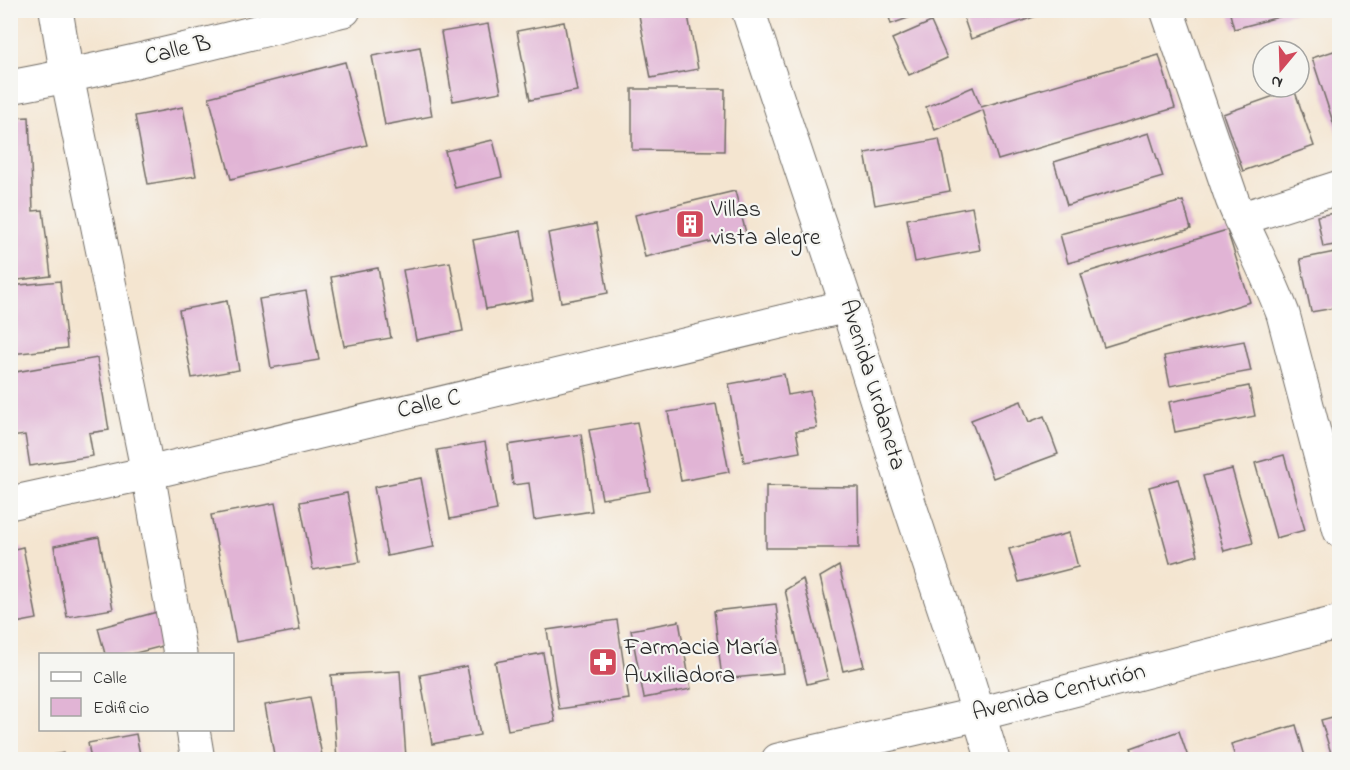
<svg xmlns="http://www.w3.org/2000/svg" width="1350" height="770" font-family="'Indie Flower',sans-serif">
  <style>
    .building { fill: #e1b4d5 }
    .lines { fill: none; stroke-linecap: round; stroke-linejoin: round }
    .minor-casing { stroke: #716c65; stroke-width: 35 }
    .minor { stroke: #fff; stroke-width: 33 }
    .labels { text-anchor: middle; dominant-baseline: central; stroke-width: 4.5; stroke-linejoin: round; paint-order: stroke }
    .street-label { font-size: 24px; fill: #2b2b2b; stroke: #f6f6f2 }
    .poi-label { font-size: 24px; fill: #2b2b2b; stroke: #f6f6f2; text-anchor: start }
  </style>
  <rect width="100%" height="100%" fill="#f6f6f2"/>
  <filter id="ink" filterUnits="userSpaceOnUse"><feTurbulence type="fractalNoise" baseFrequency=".0167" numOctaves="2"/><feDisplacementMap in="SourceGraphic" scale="12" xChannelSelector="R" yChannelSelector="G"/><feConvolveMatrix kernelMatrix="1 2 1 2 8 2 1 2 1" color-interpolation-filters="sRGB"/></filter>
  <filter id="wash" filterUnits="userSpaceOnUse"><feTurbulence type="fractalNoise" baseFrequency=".008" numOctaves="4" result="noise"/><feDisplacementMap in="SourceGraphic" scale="24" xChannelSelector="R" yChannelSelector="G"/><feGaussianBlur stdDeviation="1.35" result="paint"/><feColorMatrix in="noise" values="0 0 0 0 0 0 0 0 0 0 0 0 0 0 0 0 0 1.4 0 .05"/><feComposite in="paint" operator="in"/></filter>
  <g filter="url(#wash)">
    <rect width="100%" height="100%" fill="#f4e5d0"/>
    <g id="blocks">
      <g class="building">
        <polygon points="638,10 687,10 698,69 651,78"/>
        <polygon points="887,10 928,10 928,11 891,24"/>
        <polygon points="961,10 1051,10 1051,11 971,39"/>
        <polygon points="1229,10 1301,10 1301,11 1234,29"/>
        <polygon points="564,22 577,91 530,100 517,31"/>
        <polygon points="931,22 947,58 909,75 892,39"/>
        <polygon points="488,24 501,92 453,101 441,32"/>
        <polygon points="420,47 432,116 385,125 372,56"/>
        <polygon points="1340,49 1340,133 1337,134 1312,58"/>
        <polygon points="1159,55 1175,108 998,160 983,110 935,130 926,107 973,87 981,107"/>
        <polygon points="345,62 367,145 231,179 209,97"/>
        <polygon points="632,89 725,89 724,151 632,150"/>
        <polygon points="1294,89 1314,146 1243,171 1223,114"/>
        <polygon points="183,107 196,176 148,184 135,116"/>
        <polygon points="29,117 33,211 43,210 51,276 10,281 10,118"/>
        <polygon points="1149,133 1163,177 1067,205 1054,162"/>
        <polygon points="939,139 950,191 875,205 865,153"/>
        <polygon points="493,140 502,177 455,188 445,151"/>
        <polygon points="735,191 746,233 645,257 635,215"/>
        <polygon points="1183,201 1191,229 1068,263 1060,234"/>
        <polygon points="972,207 980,250 915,262 907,219"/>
        <polygon points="1340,212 1340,244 1323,247 1317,216"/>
        <polygon points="596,224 608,293 561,302 548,233"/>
        <polygon points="1227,230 1250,302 1104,347 1081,274"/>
        <polygon points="521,231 533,300 486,309 473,240"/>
        <polygon points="1340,251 1340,307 1311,312 1300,259"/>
        <polygon points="450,262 463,331 416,340 403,270"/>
        <polygon points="378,268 391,338 344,346 331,277"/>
        <polygon points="60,281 67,348 11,354 10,286"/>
        <polygon points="306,291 319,360 271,368 259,299"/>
        <polygon points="227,301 239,370 192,378 179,310"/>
        <polygon points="1244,341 1251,371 1170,386 1164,356"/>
        <polygon points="97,358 109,430 89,433 93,456 30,466 25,435 11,437 10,373"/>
        <polygon points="784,374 788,395 810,391 817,428 796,431 800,452 744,462 729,384"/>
        <polygon points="1249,386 1255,416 1175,432 1169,402"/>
        <polygon points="1021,401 1029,422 1044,416 1058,454 993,478 971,420"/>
        <polygon points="716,404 729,472 681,481 668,412"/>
        <polygon points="637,422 650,491 602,499 589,430"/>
        <polygon points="581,434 592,511 534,520 529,483 513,485 508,445"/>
        <polygon points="485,442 497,510 450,519 437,450"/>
        <polygon points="1284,455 1305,530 1276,538 1255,463"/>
        <polygon points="1232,469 1253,543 1224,551 1203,476"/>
        <polygon points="421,478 434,547 387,556 374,487"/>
        <polygon points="1178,479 1198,555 1170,563 1149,487"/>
        <polygon points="766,486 858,487 859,548 766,548"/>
        <polygon points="347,493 360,562 313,570 300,502"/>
        <polygon points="275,503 300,630 236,642 211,515"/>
        <polygon points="1069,533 1078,567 1019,582 1009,549"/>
        <polygon points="99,537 113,609 67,617 54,546"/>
        <polygon points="23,547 37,619 10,624 10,550"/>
        <polygon points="839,566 864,666 843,671 820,577"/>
        <polygon points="803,579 828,679 807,684 785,590"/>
        <polygon points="776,604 784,673 722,679 714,611"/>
        <polygon points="157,612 167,645 132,654 105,654 98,628"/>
        <polygon points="617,620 629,699 559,709 547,630"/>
        <polygon points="679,621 691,689 644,698 631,630"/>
        <polygon points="543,653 555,722 508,730 495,662"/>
        <polygon points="467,666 480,735 432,744 420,675"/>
        <polygon points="400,671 406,758 337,760 331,675"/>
        <polygon points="310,697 323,760 275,760 265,705"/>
        <polygon points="1340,715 1340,760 1333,760 1321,720"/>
        <polygon points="1296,725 1306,760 1228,760 1235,757 1231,744"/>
        <polygon points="1179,731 1189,760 1136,760 1131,748"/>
        <polygon points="136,734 141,760 91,760 88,743"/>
        <polygon points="63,753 64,760 34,760 34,758"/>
      </g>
    </g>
  </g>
  <g filter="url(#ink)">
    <use href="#blocks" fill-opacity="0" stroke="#716c65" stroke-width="1.5"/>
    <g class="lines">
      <g class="minor-casing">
        <g id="minor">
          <polyline points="56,10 67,76 148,473 180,654"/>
          <polyline points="748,10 847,306 906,494 968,680 993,760"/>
          <path d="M1167,10l65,189c16,39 36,75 51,115l57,217"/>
          <path d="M10,87c113,-21 223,-49 334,-77"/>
          <polyline points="1240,219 1340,187"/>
          <polyline points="10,503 148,473 847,306"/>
          <polyline points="193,730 198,760"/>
          <polyline points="778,760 979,714 1340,622"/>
        </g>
      </g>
      <use href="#minor" class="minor"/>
    </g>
  </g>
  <defs>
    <g id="building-square" transform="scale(1.5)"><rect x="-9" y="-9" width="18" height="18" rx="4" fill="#d1495b" stroke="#f6f6f2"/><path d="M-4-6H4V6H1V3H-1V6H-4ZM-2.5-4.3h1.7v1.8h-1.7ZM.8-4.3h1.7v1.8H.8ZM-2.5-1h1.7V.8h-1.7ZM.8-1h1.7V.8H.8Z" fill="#fff"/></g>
    <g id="pharmacy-square" transform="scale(1.5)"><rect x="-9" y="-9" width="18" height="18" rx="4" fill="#d1495b" stroke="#f6f6f2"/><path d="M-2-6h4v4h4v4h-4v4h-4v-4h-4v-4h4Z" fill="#fff"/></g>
  </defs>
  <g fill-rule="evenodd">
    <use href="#building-square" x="690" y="224"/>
    <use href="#pharmacy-square" x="603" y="662"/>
  </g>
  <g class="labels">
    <g class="street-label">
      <text transform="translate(178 51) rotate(-13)">Calle B</text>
      <text transform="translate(872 385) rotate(73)">Avenida Urdaneta</text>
      <text transform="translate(429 405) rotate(-13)">Calle C</text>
      <text transform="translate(1059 693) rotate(-14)">Avenida Centurión</text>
    </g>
    <g class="poi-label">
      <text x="711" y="210">Villas<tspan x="711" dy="28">vista alegre</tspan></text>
      <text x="624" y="648">Farmacia María<tspan x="624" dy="28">Auxiliadora</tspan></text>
    </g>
  </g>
  <rect width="1350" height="770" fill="none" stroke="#f6f6f2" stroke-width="36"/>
  <rect x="39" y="653" width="195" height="78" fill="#f6f6f2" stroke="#a5a5a2" stroke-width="1.5"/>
  <rect x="51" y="672" width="30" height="9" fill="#ffffff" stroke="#a5a5a2" stroke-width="1.5"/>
  <text x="93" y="683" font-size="18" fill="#2b2b2b">Calle</text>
  <rect x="51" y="698" width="30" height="18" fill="#e1b4d5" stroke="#a5a5a2" stroke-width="1.5"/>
  <text x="93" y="713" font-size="18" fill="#2b2b2b">Edificio</text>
  <g transform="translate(1281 69) rotate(199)"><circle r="28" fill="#f6f6f2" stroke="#a5a5a2" stroke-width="1.5"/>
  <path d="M0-4.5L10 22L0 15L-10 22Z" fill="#d1495b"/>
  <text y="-9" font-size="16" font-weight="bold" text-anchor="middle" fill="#2b2b2b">N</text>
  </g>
</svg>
